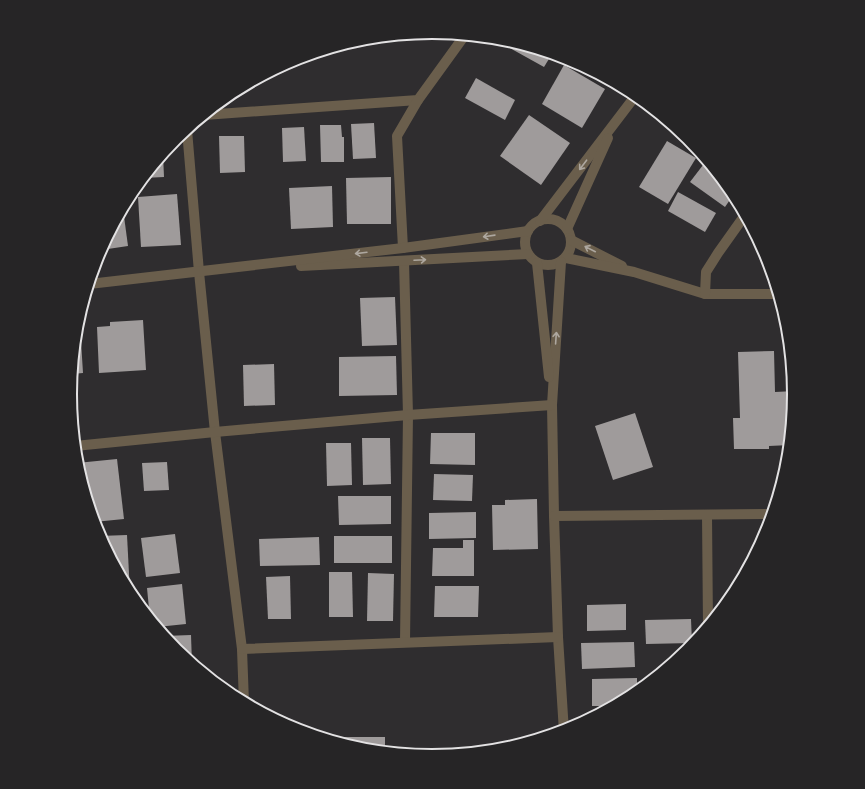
<svg xmlns="http://www.w3.org/2000/svg" width="865" height="789" font-family="Bitter,serif">
  <style>
    .building { fill: #9f9b9b }
    .lines { fill: none; stroke-linecap: round; stroke-linejoin: round }
    .minor { stroke: #6a5e4c; stroke-width: 10 }
    .oneway { stroke: #ada79f }
    .rim { fill: none; stroke: #e3e2e3; stroke-width: 2 }
  </style>
  <rect width="100%" height="100%" fill="#2f2d2f"/>
  <g class="building">
    <polygon points="503,39 512,41 552,54 544,67 501,43"/>
    <polygon points="564,65 605,89 582,128 542,104"/>
    <polygon points="476,78 515,100 505,120 465,98"/>
    <polygon points="529,115 570,143 541,185 500,156"/>
    <polygon points="374,123 376,158 353,159 351,124"/>
    <polygon points="320,125 341,125 342,137 344,137 344,162 321,162"/>
    <polygon points="304,127 306,161 283,162 282,128"/>
    <polygon points="219,136 244,136 245,172 220,173"/>
    <polygon points="667,141 696,158 668,204 639,187"/>
    <polygon points="163,154 164,177 144,178"/>
    <polygon points="703,165 722,178 734,194 725,207 690,182"/>
    <polygon points="391,177 391,224 347,224 346,178"/>
    <polygon points="332,186 333,227 291,229 289,188"/>
    <polygon points="678,192 716,213 705,232 668,211"/>
    <polygon points="177,194 181,245 141,247 138,197"/>
    <polygon points="123,209 128,246 101,250 102,247"/>
    <polygon points="395,297 397,345 362,346 360,298"/>
    <polygon points="143,320 146,370 99,373 97,327 110,326 110,322"/>
    <polygon points="80,325 83,373 72,374 77,326"/>
    <polygon points="774,351 775,392 795,391 790,445 769,446 769,449 734,449 733,418 740,418 738,352"/>
    <polygon points="396,356 397,395 339,396 339,357"/>
    <polygon points="274,364 275,405 244,406 243,365"/>
    <polygon points="635,413 653,467 613,480 595,426"/>
    <polygon points="431,433 475,433 475,465 430,464"/>
    <polygon points="362,438 390,438 391,484 363,485"/>
    <polygon points="326,443 351,443 352,485 327,486"/>
    <polygon points="117,459 124,519 94,522 77,463"/>
    <polygon points="167,462 169,490 144,491 142,463"/>
    <polygon points="434,474 473,475 472,501 433,500"/>
    <polygon points="338,496 391,496 391,524 339,525"/>
    <polygon points="537,499 538,549 493,550 492,505 505,505 505,500"/>
    <polygon points="476,512 476,538 429,539 429,513"/>
    <polygon points="175,534 180,573 146,577 141,538"/>
    <polygon points="127,535 130,593 99,536"/>
    <rect x="334" y="536" width="58" height="27"/>
    <polygon points="319,537 320,565 260,566 259,539"/>
    <polygon points="463,540 474,540 474,576 432,576 433,548 463,548"/>
    <polygon points="751,564 744,577 743,565"/>
    <polygon points="329,572 352,572 353,617 329,617"/>
    <polygon points="368,573 394,574 393,621 367,621"/>
    <polygon points="290,576 291,619 268,619 266,577"/>
    <polygon points="182,584 186,624 157,627 150,619 147,588"/>
    <polygon points="435,586 479,586 478,617 434,617"/>
    <polygon points="626,604 626,630 587,631 587,605"/>
    <polygon points="691,619 692,643 646,644 645,620"/>
    <polygon points="191,635 192,664 176,651 164,636"/>
    <polygon points="634,642 635,667 582,669 581,643"/>
    <polygon points="637,678 637,693 634,696 615,706 592,706 592,679"/>
    <polygon points="330,737 385,737 385,752 362,750 330,741"/>
  </g>
  <g class="lines">
    <g class="minor">
      <polyline points="204,115 418,100 465,35"/>
      <polyline points="187,130 199,272 215,432 242,649 244,703"/>
      <circle cx="548" cy="242" r="23"/>
      <polyline points="540,221 636,95"/>
      <polyline points="567,229 608,138"/>
      <polyline points="571,240 622,266"/>
      <polyline points="403,248 397,136 418,100"/>
      <polyline points="566,258 634,272 705,294 779,294"/>
      <polyline points="404,261 408,415 405,642"/>
      <polyline points="561,262 552,405 554,516 558,637 564,732"/>
      <polyline points="537,263 549,377"/>
      <polyline points="301,266 528,254"/>
      <polyline points="89,284 403,248 528,231"/>
      <polyline points="705,294 706,272 718,253 745,215"/>
      <polyline points="75,446 215,432 408,415 552,405"/>
      <polyline points="707,515 708,627"/>
      <polyline points="554,516 773,514"/>
      <polyline points="242,649 558,637"/>
    </g>
  </g>
  <defs><path id="oneway-shaft" d="M-6 0H5M1.5-3L5.5 0L1.5 3" fill="none" stroke-width="1.6" stroke-linecap="round" stroke-linejoin="round"/></defs>
  <g class="oneway">
    <use href="#oneway-shaft" transform="translate(583 165) rotate(127)"/>
    <use href="#oneway-shaft" transform="translate(489 236) rotate(172)"/>
    <use href="#oneway-shaft" transform="translate(590 249) rotate(-153)"/>
    <use href="#oneway-shaft" transform="translate(361 253) rotate(173)"/>
    <use href="#oneway-shaft" transform="translate(420 260) rotate(-3)"/>
    <use href="#oneway-shaft" transform="translate(556 338) rotate(-86)"/>
  </g>
  <path d="M0 0H865V789H0ZM77 394a355 355 0 1 1 710 0a355 355 0 1 1-710 0Z" fill="#262526" fill-rule="evenodd"/>
  <path class="rim" d="M77 394a355 355 0 1 1 710 0a355 355 0 1 1-710 0Z"/>
</svg>
